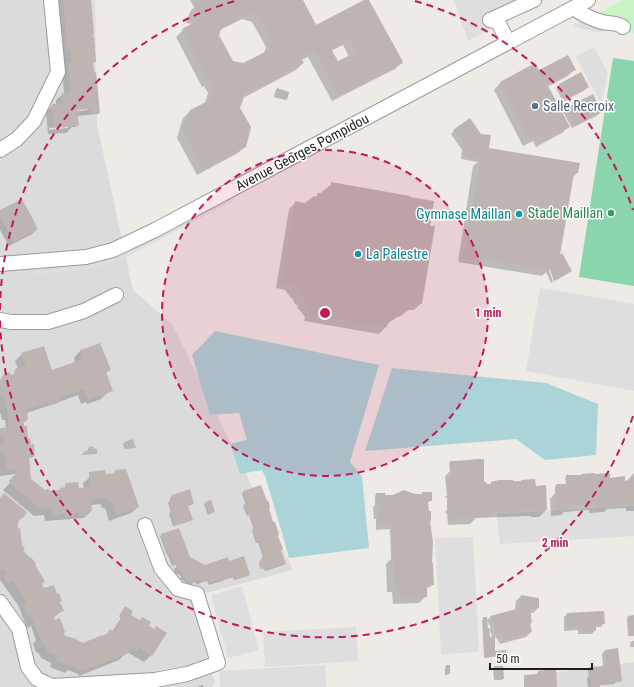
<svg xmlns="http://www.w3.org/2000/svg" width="634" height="687" font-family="'Roboto Condensed',sans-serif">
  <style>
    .residential { fill: #dcdbdb }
    .park { fill: #c9f4c6 }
    .pitch { fill: #8ad5ad }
    .parking { fill: #dedede }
    .water { fill: #aad4d7 }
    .shadow { fill: #0003; fill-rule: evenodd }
    .building { fill: #beb5b2; fill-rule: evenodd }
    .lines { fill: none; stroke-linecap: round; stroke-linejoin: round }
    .minor-casing { stroke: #9b9b9b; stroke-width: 16 }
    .minor { stroke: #fff; stroke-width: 14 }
    .ring { fill: none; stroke: #c2185b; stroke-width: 2; stroke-dasharray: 7 5 }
    .service-dot { fill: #5c6f8a; stroke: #fff; stroke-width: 1.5 }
    .leisure-dot { fill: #2e9e5b; stroke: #fff; stroke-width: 1.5 }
    .culture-dot { fill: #0f9aa8; stroke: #fff; stroke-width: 1.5 }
    .labels { text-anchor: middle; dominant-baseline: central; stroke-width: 3; stroke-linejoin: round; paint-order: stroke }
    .service-label { font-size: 14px; fill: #4e5e75; stroke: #fff; text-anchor: start }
    .street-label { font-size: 14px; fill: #1e1e1e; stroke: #fff }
    .leisure-label { font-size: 14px; fill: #27864d; stroke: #fff; text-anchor: end }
    .culture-label { font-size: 14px; fill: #0d838f; stroke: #fff; text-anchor: end }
    .centre { fill: #c2185b; stroke: #fff; stroke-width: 2 }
    .ring-label { font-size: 12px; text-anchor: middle; font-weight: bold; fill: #c2185b; stroke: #fff; stroke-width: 3; stroke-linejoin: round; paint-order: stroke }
  </style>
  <rect width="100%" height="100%" fill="#eeeae5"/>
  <g class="residential">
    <polygon points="0,0 95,0 97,125 133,290 172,324 293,570 191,597 215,683 212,687 0,687"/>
    <polygon points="634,662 634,687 526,687 526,676"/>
  </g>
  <polygon class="park" points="622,0 634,0 634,33 622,31 624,19 596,16 606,9"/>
  <polygon class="pitch" points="613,58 634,61 634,286 579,277"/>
  <g class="parking">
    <polygon points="454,0 545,0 468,41"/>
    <polygon points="584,19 611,26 600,33 573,26"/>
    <polygon points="594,47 608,73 601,104 576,57"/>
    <polygon points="232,195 234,200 123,259 93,268 61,273 27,275 27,272 61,268 97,263 129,251"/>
    <polygon points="540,288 634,304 634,391 526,371"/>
    <polygon points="634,506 634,536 500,544 497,514"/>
    <polygon points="473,537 479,652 441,654 435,538"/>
    <polygon points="242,586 259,650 228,658 211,595"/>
    <polygon points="356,627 358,661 265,667 263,632"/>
    <polygon points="325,665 326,687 220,687 219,671"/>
  </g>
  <g class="water">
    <polygon points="215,331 379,365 350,462 362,476 369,548 289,558 283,536 265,476 262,470 240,474 230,444 247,440 239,413 210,415 192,355"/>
    <polygon points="392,368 546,383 598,404 596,455 545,460 516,439 365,451"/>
  </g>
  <g class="shadow">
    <path d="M58,0h33h-1l3,34 -3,3 5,24 -2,2 6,49 -1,2 -21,2 1,9 -2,2h-4l-6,6 -18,1 -2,-22 7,-7h3v-5l7,-6 1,-1 -2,-23 2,-2 -1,-12h-2l-5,-54zM88,108v2l-16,2v-2zM70,126l-3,2 -18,2v-2z"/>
    <path d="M190,0h112l14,27 50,-27h2l34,62 -7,7 -63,32 -24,-44 -7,3 2,3 -7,7 -51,27 -1,-2 -5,13 6,38 -7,7 -41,22 -20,-37 6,-20 7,-7 15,-8 3,-10 -4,-7 -2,1 -26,-50 7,-7 10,-6 -7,-1 4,-11 4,-5zM242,19l10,3 14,25 -2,6 -21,12 -10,-3 -15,-27 2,-5zM343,45l6,12 -12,6 -6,-12z"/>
    <polygon points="535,65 538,71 574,69 568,76 547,87 568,127 562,133 536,147 533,141 523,146 494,90 500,83"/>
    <polygon points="581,74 588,87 585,90 563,102 556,88 559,85"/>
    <polygon points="277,89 287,99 285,100 274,97 276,90"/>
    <polygon points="567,109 601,111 598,115 572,128 563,112"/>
    <polygon points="454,131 488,151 577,173 572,178 558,257 570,271 567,274 555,281 550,268 549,270 553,282 551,283 546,272 542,276 458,262 473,166 478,162 461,159 462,150 451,134"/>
    <polygon points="332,184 429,227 421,303 414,310 409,310 399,317 397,316 386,325 386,327 379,334 304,321 305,317 297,307 298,306 294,303 293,299 291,298 285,290 276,288 289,209 296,202 305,204 315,198"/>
    <polygon points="0,211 37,229 32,234 9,246 0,230"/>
    <polygon points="99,344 109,370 105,374 109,391 101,399 87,404 86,402 81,404 78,395 48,406 26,413 27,420 23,423 27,440 34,456 33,457 29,458 30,480 44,491 59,491 61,489 65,488 65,485 66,484 78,489 84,489 83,483 89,478 89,474 90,473 105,475 113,474 116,471 138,507 131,513 109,521 105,508 102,508 101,504 90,505 91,511 84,518 45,521 44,515 34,516 3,490 10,483 9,481 16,474 0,476 0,429 6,428 5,420 2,420 1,414 0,414 0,381 4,376 6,378 15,375 14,372 18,369 15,361 22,354 52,371 75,363 74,358 80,351"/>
    <polygon points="125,443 135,447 134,448 125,449 123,444"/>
    <polygon points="89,448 97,453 95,454 80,455 88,452 88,449"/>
    <polygon points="451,462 483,484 488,485 492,483 512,482 520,482 521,481 535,487 546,510 539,517 531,517 531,516 476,518 470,524 448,525 447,514 445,512 447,510 447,498 445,497 447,495 445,476 450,471 449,463"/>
    <polygon points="634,474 634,511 626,511 626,508 607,509 604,512 589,513 589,510 564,512 561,515 551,516 550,499 555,493 555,487 556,485 565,485 566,484 565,478 567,476 624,482 629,481"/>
    <polygon points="243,492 268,508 277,536 280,551 285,564 283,565 269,570 265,571 264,568 261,569 259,564 262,561 261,559 263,557 258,542 256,543 252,531 254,530 249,515 247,516 243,506 246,505 242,494"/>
    <polygon points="423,493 431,500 430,502 427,502 431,564 433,584 430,587 426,588 426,596 419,603 393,604 392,592 387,592 386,564 391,559 390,529 376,530 376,519 374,519 373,507 375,505 375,496 376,494 384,496 421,495"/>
    <polygon points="4,495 22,517 21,519 20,518 17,522 17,530 22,550 29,559 30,558 35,564 34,565 41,585 44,589 59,602 61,612 58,614 53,618 64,636 83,644 112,632 121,618 119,616 124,609 130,615 147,626 151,655 144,662 127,652 119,660 79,676 78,674 68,670 65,673 50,667 51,663 41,658 38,652 36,652 33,644 36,640 31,626 27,628 18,605 0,580 0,499"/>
    <polygon points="172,496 187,506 190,521 173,526 169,514 171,512 168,503 171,501 170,498"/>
    <polygon points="205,503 212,513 208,515 204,504"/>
    <polygon points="162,535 189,558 205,566 228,562 248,576 234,580 233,577 224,580 222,581 209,585 207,581 200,583 198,585 194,582 191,585 180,579 181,576 175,573 174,569 179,564 172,566 168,555 167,555 160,536"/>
    <polygon points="521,596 538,599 538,608 533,613 530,613 531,623 530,625 531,632 526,637 500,644 496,637 494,638 495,652 506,654 504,655 484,658 482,620 484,618 489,638 493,638 489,629 491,628 487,620 491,617 515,610 516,601"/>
    <polygon points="567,614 604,623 601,627 595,627 595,630 592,634 578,634 578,630 564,631 564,617"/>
    <polygon points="629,616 634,616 634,636 628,636 627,618"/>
    <polygon points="632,641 634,641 634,647 630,647 630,643"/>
    <polygon points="605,650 621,680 619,682 616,682 614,684 599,685 599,687 588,687 587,678 589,676 588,670 589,668 603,667 602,654"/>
    <polygon points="446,666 449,674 447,675 445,675 445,667"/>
    <polygon points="495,667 503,678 502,680 494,680 493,668"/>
    <polygon points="538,672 556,687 524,687 524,678 525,676 537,675 537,673"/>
    <polygon points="203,685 203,687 197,687 198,686"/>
  </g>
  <g class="building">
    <polygon points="63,0 91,0 94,35 89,35 89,36 94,36 96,62 93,62 94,73 96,72 100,113 90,114 90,109 77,110 79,126 54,128 52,104 63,103 62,93 71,92 68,63 71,62 70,49 67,50"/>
    <path d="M200,0h103l13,25 48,-25h5l33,60 1,3 -64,32 -24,-44 -14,7 3,5 -52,28 -1,-2 -5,3 -6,16 11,19 -5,20 -42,22 -21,-39 7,-20 20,-10 4,-15 -3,-5 -2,1 -27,-52 17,-9 -2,-2 -4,-1 3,-13 7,1zM249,13l10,3 13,24 -3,10 -26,13 -10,-2 -14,-26 3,-8zM350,39l7,13 -19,9 -7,-12z"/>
    <polygon points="568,55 576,70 547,84 570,127 543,141 540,135 530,140 500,82 535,63 539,70"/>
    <polygon points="581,72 589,87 567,99 559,84"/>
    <polygon points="277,88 289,92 287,100 274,96"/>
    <polygon points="593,94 602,112 575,126 566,108"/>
    <polygon points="470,118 481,134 491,135 489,148 580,163 578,173 574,173 560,255 562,253 572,271 554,281 550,270 464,256 480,159 464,156 465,145 453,130"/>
    <polygon points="331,182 410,196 410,197 434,201 430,226 435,226 422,304 417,303 406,311 405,310 401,314 398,314 399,316 388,323 387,327 310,315 311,310 304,300 304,299 301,296 300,292 298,292 292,283 282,282 295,201 305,203 314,196 316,197 318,193 321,193 323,191 331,185"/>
    <polygon points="22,199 38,229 14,242 0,216 0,210"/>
    <polygon points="100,343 111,370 106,372 113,391 88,400 84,389 59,398 60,402 49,406 48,402 27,409 28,420 24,421 24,426 27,426 28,439 30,438 31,445 34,444 35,456 29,457 31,479 45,490 49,489 49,491 60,490 60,488 66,487 66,483 78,482 79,488 90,487 89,472 105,470 106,474 116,473 115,470 126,469 139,507 116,515 112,502 109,502 108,498 91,499 92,511 87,512 87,516 79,516 79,512 73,513 73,517 65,517 64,514 51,515 51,508 41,509 9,483 14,478 14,479 16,477 15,469 6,470 5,453 0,453 0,446 4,445 3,437 0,437 0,428 9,427 7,408 5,408 4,396 1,397 0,380 5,373 9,372 11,375 16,373 15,369 26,365 21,353 44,346 52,370 83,359 80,350"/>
    <polygon points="133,439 136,448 126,448 124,442"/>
    <polygon points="93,446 94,449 96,448 98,453 84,454 83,452 89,450 89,447"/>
    <polygon points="478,459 484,459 484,481 488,484 491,484 491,482 499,480 513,480 513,481 521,481 521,480 535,479 536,486 546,485 547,510 537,511 537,510 491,512 491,517 449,519 447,477 452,476 450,461 456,461"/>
    <polygon points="595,473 595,474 610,473 610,478 625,476 625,481 628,480 634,473 634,505 596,507 596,504 572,505 568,505 569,509 557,510 556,484 567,484 566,475 581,475 581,474"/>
    <polygon points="261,485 267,501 268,500 270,507 269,508 273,522 275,522 279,534 279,535 278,536 283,549 281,550 286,564 271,569 267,570 266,567 262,569 259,561 263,560 262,556 264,556 260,542 257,543 252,529 255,528 250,514 248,515 244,504 247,503 243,491"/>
    <polygon points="190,489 194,504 188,506 193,520 175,526 170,511 172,511 169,500 172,499 171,496 172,495"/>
    <polygon points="404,490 415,494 422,494 422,492 432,492 432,501 428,501 429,511 431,511 431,521 430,521 433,542 432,563 433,563 434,585 427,585 427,597 399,598 399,586 394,586 392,523 379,523 378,512 380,512 380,503 376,503 376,493 385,493 385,495 393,495"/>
    <polygon points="4,493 27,512 23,518 22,517 18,522 18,529 20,528 22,545 25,549 23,550 30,558 31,557 36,564 35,565 45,581 42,584 44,588 54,585 57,594 59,593 62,601 60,602 64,611 53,615 55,620 60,618 65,632 64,633 65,636 77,639 77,640 83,643 102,635 102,636 107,634 110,629 114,632 123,617 120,615 125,606 133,611 131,615 140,620 142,617 151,622 149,626 154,629 156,626 167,633 152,656 139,648 137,652 131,648 127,654 82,671 56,660 58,656 47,652 45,645 43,646 30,614 27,615 22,604 26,603 25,598 12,581 9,584 4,577 7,574 4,569 2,570 0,568 2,567 0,564 0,498"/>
    <polygon points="211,500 215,512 209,514 205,502"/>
    <polygon points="179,528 190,557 205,565 228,557 229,561 244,556 250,575 235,580 234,576 210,583 209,580 202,582 197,579 195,583 192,581 191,583 184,579 185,577 182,576 184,573 178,569 176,565 174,565 170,554 168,555 161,534"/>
    <polygon points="521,595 539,598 539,608 530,609 532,623 530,623 532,632 505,640 501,633 498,634 490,616 520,608"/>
    <polygon points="604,611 605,624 596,624 596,631 581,631 581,628 567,628 567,613"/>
    <polygon points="634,615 634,635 629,635 628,616"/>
    <polygon points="483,617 487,617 488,628 489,628 490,637 495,636 495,651 506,650 507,654 485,658"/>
    <polygon points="618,648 622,681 600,683 600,687 591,687 589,667 606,666 605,650"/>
    <rect x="446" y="665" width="4" height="9"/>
    <polygon points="494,666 503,666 504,679 495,679"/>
    <polygon points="556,669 557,687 525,687 524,675 538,674 538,671"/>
  </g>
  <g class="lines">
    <g class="minor-casing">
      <g id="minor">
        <path d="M573,8c9,6 18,11 29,14 7,2 15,0 21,5"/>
        <polyline points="490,20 534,0"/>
        <polyline points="490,20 498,22 508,42"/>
        <polyline points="0,150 17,139 34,121 58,72 51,0"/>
        <polyline points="0,264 86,257 113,250 155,230 588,0"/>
        <polyline points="0,320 11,322 48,322 84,311 116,295"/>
        <polyline points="0,602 19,629 28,667 37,679 52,686 155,680 187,674 218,663 197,594 178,589 161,568 145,525"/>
      </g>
    </g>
    <use href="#minor" class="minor"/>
  </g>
  <circle cx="325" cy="313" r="163" fill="#c2185b" fill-opacity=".12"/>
  <g class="ring">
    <circle cx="325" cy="313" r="163"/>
    <path d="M633 416A325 325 0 0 1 0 316M0 310A325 325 0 0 1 235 1M415 1A325 325 0 0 1 633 210"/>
  </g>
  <circle class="service-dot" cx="535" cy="106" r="4"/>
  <circle class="leisure-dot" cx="611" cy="213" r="4"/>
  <g class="culture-dot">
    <circle cx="519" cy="214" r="4"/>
    <circle cx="358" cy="254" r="4"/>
  </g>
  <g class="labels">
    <g class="service-label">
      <text x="543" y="106">Salle Recroix</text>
    </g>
    <g class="street-label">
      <text transform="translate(302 152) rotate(-28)">Avenue Georges Pompidou</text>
    </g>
    <g class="leisure-label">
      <text x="603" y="213">Stade Maillan</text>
    </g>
    <g class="culture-label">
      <text x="511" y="214">Gymnase Maillan</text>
      <text x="366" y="254" text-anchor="start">La Palestre</text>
    </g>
  </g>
  <circle cx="325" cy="313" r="6" class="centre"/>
  <g class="ring-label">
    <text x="488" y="317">1 min</text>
    <text x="555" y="547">2 min</text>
  </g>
  <path d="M490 663v6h102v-6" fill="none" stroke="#1e1e1e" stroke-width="2"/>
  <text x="496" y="663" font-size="12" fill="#1e1e1e" stroke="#ffffff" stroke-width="3" paint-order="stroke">50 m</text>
</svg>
